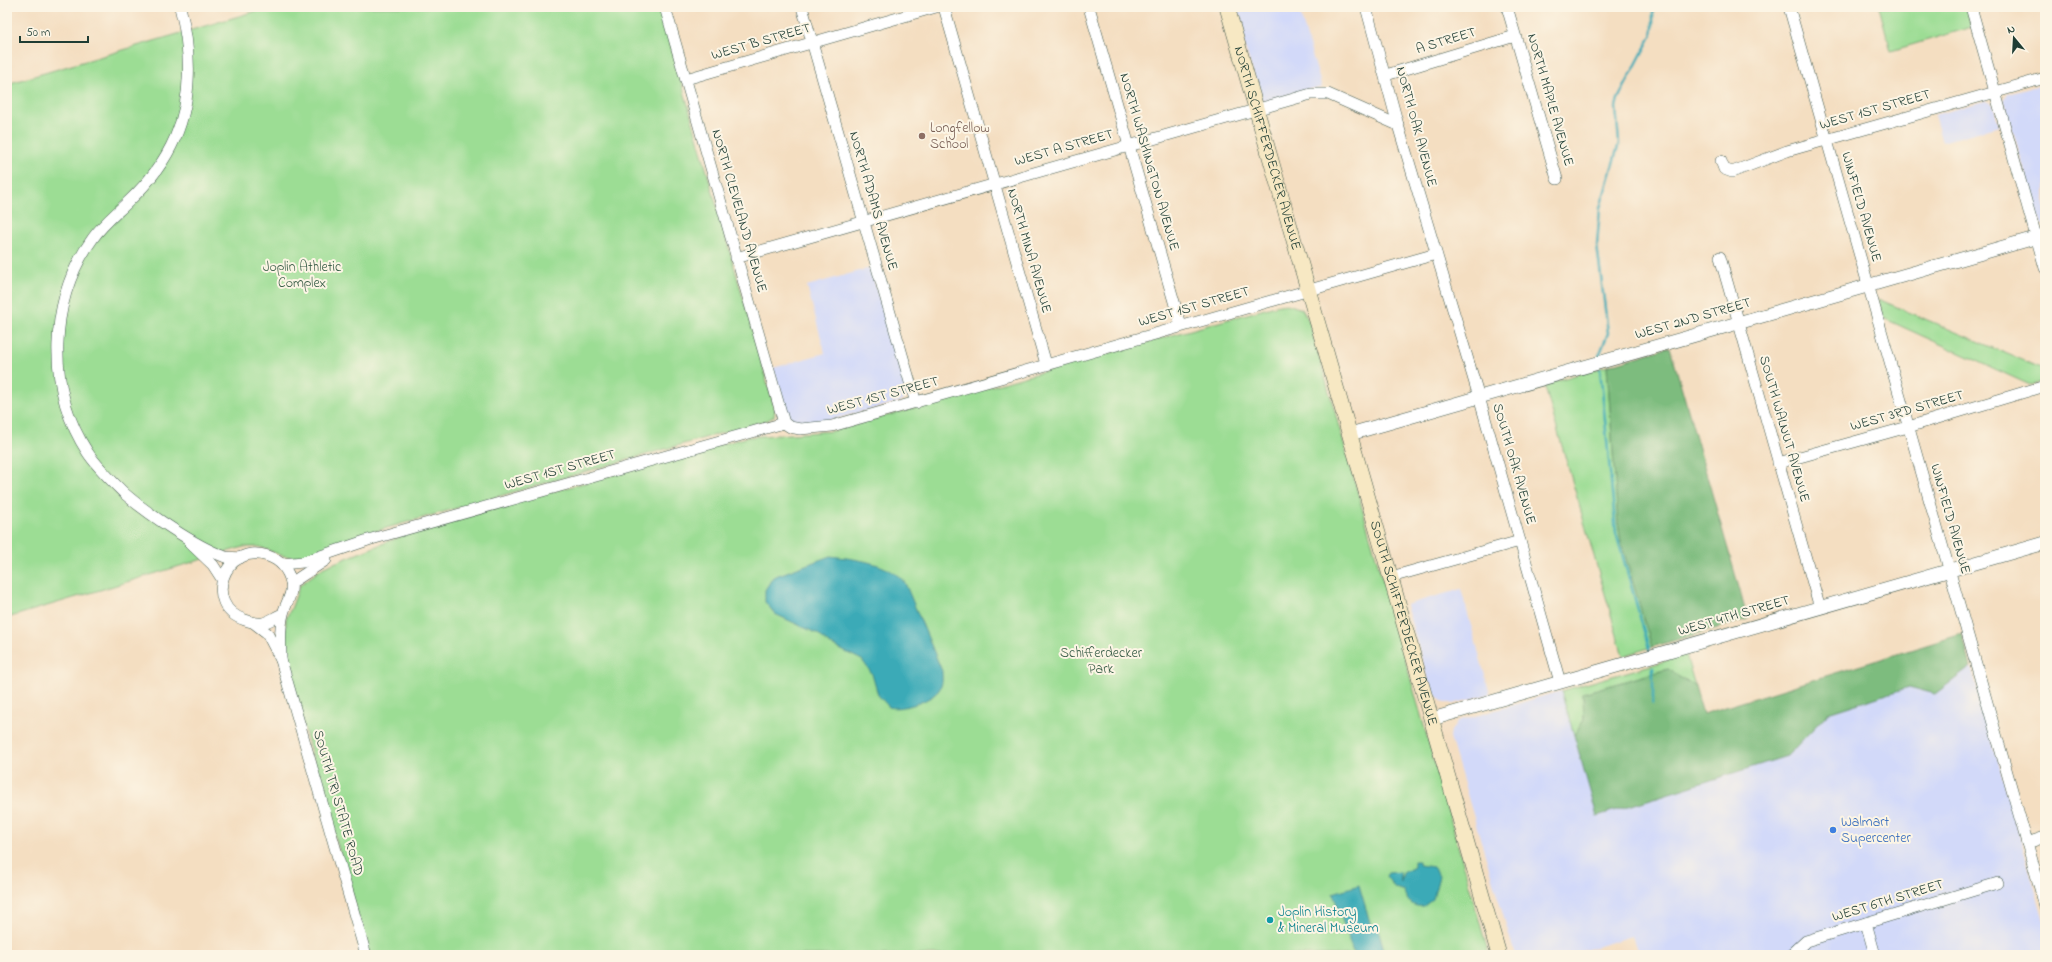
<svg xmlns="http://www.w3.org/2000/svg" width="2052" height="962" font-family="'Indie Flower',sans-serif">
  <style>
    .built { fill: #d2d9f9 }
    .green { fill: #9cdd94; stroke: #5e8d64 }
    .forest { fill: #7dbc7e; stroke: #4e7c59 }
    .water { fill: #3aaab7; stroke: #2c7476 }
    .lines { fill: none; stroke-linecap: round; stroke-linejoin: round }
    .stream { stroke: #3aaab7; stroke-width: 2.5 }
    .minor-casing { stroke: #3f5549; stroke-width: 12 }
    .tertiary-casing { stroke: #3f5549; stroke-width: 14 }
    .secondary-casing { stroke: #3f5549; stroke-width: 16 }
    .minor { stroke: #fff; stroke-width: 11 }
    .tertiary { stroke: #fff; stroke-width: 13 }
    .secondary { stroke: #f7e8c3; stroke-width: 15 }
    .education-dot { fill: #8d6e63; stroke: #fcf5e5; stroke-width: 1.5 }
    .shop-dot { fill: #3f7fe0; stroke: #fcf5e5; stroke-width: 1.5 }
    .culture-dot { fill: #0f9aa8; stroke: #fcf5e5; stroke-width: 1.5 }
    .labels { text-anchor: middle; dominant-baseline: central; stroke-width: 4; stroke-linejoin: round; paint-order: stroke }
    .street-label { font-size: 14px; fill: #1f3d34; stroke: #fcf5e5 }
    .education-label { font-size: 14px; fill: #785e54; stroke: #fcf5e5; text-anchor: start }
    .park-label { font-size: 14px; fill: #385d47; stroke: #fcf5e5 }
    .shop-label { font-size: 14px; fill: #366cbe; stroke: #fcf5e5; text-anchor: start }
    .culture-label { font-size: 14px; fill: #0d838f; stroke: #fcf5e5; text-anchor: start }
  </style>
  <rect width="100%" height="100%" fill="#fcf5e5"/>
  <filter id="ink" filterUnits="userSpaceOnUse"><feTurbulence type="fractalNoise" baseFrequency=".025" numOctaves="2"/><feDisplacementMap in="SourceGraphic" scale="8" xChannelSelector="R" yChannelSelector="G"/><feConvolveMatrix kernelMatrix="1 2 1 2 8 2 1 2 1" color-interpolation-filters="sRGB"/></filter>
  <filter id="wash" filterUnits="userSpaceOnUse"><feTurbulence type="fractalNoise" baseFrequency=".012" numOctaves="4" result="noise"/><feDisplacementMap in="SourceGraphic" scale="16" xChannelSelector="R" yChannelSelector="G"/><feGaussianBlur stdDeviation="0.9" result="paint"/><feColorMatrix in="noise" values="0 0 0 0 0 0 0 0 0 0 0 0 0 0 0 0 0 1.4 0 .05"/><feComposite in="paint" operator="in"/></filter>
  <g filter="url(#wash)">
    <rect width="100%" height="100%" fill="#f4dec1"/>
    <g class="built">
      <polygon points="1233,7 1298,7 1322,88 1309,89 1267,101 1261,100"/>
      <polygon points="2045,84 2045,226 2044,226 2040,224 2004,100 2008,94"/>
      <polygon points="1985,101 1993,104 1999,126 1942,142 1934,115"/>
      <polygon points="870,268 909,393 908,396 902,401 824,422 804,424 798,423 792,420 786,412 773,368 825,353 807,286"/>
      <polygon points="1461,589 1490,694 1453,704 1442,701 1431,691 1406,605"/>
      <polygon points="1971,667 2045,924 2045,955 1639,955 1632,936 1569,955 1515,955 1450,737 1451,731 1458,721 1561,691 1598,816 1787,756 1828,713 1909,687 1935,694"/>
    </g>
    <g class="green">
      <polygon points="270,7 660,7 775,410 774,416 768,420 362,535 302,558 283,556 260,547 243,547 7,618 7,84"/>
      <polygon points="1879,7 1966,7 1972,27 1891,51"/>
      <polygon points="1878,299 2045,370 2045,381 2030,385 1883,318"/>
      <polygon points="1287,304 1302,309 1309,321 1489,955 369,955 285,661 286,618 291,609 300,585 324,567 422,528 748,437 833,431 1279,305"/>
      <polygon points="1607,366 1618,523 1621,542 1652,647 1623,656 1544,384"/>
      <polygon points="1686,655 1695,686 1668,669 1583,693 1584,720 1574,735 1561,691"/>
    </g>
    <g class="forest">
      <polygon points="1670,347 1748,619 1652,647 1621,542 1618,523 1607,366"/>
      <polygon points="1962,634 1971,667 1935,694 1909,687 1828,713 1787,756 1597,816 1574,735 1584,720 1583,693 1668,669 1695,686 1703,714"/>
    </g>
    <g class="water">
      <path d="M830,556c25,3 59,6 75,27l37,88c0,5 1,11 -1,15 -4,14 -40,25 -52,21l-11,-12 -6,-21 -10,-14 -33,-16 -11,-10 -43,-20 -10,-12v-12l8,-13z"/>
      <path d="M1414,861h5v4l14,2 6,9 -6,23 -9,7c-11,2 -18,-5 -20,-15l-9,-3 -9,-12 2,-3 12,-1 1,10 2,-9 11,-6z"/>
      <polygon points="1359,885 1371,926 1377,925 1384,950 1365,955 1354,955 1333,893"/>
    </g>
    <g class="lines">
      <g class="stream">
        <polyline points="1599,356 1608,333 1597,245 1600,208 1619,143 1616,107 1618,99 1651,36 1653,29 1653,7"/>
        <polyline points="1600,369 1616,533 1650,652"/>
        <polyline points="1653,668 1653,704"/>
      </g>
    </g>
  </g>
  <g filter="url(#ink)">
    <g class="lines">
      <g class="minor-casing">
        <g id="minor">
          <path d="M180,7c11,42 13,90 -5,131 -10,23 -28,46 -46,63 -12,12 -26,23 -36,37 -45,62 -47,151 -5,215 10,15 24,28 37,41 22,19 70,52 98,62 5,2 11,1 17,2"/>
          <polyline points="665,7 784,423"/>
          <polyline points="802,7 916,403"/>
          <polyline points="944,7 1046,364"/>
          <polyline points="1089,7 1181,326"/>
          <polyline points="1366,7 1398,125 1479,397 1560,682"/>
          <polyline points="1507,7 1557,179"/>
          <polyline points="1789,7 2045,906"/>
          <polyline points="1971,7 2045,268"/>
          <polyline points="1386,75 1515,36"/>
          <polyline points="686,79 936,7"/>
          <polyline points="1721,161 1724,169 1732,172 1787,151 2045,78"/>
          <polyline points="1720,257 1820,608"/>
          <polyline points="736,258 1311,94 1328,94 1398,125"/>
          <polyline points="1778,463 1908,427 2045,386"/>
          <polyline points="190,543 213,565 222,579"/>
          <polyline points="282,564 303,562 368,540 784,423 790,427 800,429 832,426 1436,254"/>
          <polyline points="1391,577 1520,541"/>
          <polyline points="291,583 326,560"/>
          <polyline points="254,623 267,633 281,660 366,955"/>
          <path d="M281,660c0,-15 -2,-32 2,-46 3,-12 10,-19 8,-32 -3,-12 -11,-22 -23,-26 -44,-15 -67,50 -23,64 6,2 12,4 18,3 7,-2 14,-7 20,-9"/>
          <polyline points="2027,843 2045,837"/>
          <polyline points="1866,923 1875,955"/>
          <polyline points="1791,955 1806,941 1998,883"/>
        </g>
      </g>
      <g class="tertiary-casing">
        <g id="tertiary">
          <polyline points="1350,434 2045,235"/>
          <polyline points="1432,719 2045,543"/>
        </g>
      </g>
      <g class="secondary-casing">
        <g id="secondary">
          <path id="s1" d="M1227,7l272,948"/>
        </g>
      </g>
      <use href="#minor" class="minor"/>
      <use href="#tertiary" class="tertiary"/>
      <use href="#secondary" class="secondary"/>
    </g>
  </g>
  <circle class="education-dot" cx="922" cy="136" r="4"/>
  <circle class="shop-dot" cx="1833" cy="830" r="4"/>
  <circle class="culture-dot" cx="1270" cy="920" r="4"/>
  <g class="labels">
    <g class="street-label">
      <text transform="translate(1446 41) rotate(-17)">A STREET</text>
      <text transform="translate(761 42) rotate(-16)">WEST B STREET</text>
      <text transform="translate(1550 100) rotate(74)">NORTH MAPLE AVENUE</text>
      <text transform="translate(1875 110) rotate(-16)">WEST 1ST STREET</text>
      <text transform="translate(1416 127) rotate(75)">NORTH OAK AVENUE</text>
      <text transform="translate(1064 148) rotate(-16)">WEST A STREET</text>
      <text stroke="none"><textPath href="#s1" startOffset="147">NORTH SCHIFFERDECKER AVENUE</textPath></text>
      <text transform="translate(1149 162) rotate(74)">NORTH WASHINGTON AVENUE</text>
      <text transform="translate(873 201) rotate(74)">NORTH ADAMS AVENUE</text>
      <text transform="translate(1861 207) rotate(74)">WINFIELD AVENUE</text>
      <text transform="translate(739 211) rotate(74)">NORTH CLEVELAND AVENUE</text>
      <text transform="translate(1029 251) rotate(74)">NORTH MINA AVENUE</text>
      <text transform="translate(1194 307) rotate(-16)">WEST 1ST STREET</text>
      <text transform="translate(1693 319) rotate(-16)">WEST 2ND STREET</text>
      <text transform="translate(883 396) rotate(-15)">WEST 1ST STREET</text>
      <text transform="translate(1907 411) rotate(-16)">WEST 3RD STREET</text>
      <text transform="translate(1784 429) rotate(74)">SOUTH WALNUT AVENUE</text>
      <text transform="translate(1514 464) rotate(74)">SOUTH OAK AVENUE</text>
      <text transform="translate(560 470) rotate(-16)">WEST 1ST STREET</text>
      <text transform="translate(1950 519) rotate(74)">WINFIELD AVENUE</text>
      <text transform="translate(1734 616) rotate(-16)">WEST 4TH STREET</text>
      <text stroke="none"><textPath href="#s1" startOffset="641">SOUTH SCHIFFERDECKER AVENUE</textPath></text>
      <text transform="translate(338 803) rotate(74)">SOUTH TRI STATE ROAD</text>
      <text transform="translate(1888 901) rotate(-17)">WEST 6TH STREET</text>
    </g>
    <g class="education-label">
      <text x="930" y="128">Longfellow<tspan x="930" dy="16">School</tspan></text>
    </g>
    <g class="park-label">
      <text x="302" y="267">Joplin Athletic<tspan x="302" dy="16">Complex</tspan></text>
      <text x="1101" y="653">Schifferdecker<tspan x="1101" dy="16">Park</tspan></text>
    </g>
    <g class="shop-label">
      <text x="1841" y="822">Walmart<tspan x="1841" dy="16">Supercenter</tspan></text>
    </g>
    <g class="culture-label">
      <text x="1278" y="912">Joplin History<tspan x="1278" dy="16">&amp; Mineral Museum</tspan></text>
    </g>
  </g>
  <rect width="2052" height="962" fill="none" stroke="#fcf5e5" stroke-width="24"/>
  <g transform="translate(2014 38) rotate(342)" stroke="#fcf5e5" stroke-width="3" paint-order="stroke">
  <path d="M0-3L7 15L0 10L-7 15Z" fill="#1f3d34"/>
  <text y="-6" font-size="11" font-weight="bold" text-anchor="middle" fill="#1f3d34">N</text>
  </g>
  <path d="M20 36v6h68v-6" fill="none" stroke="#1f3d34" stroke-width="2"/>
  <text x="26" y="36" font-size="12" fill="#1f3d34" stroke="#fcf5e5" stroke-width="3" paint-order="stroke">50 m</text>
</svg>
